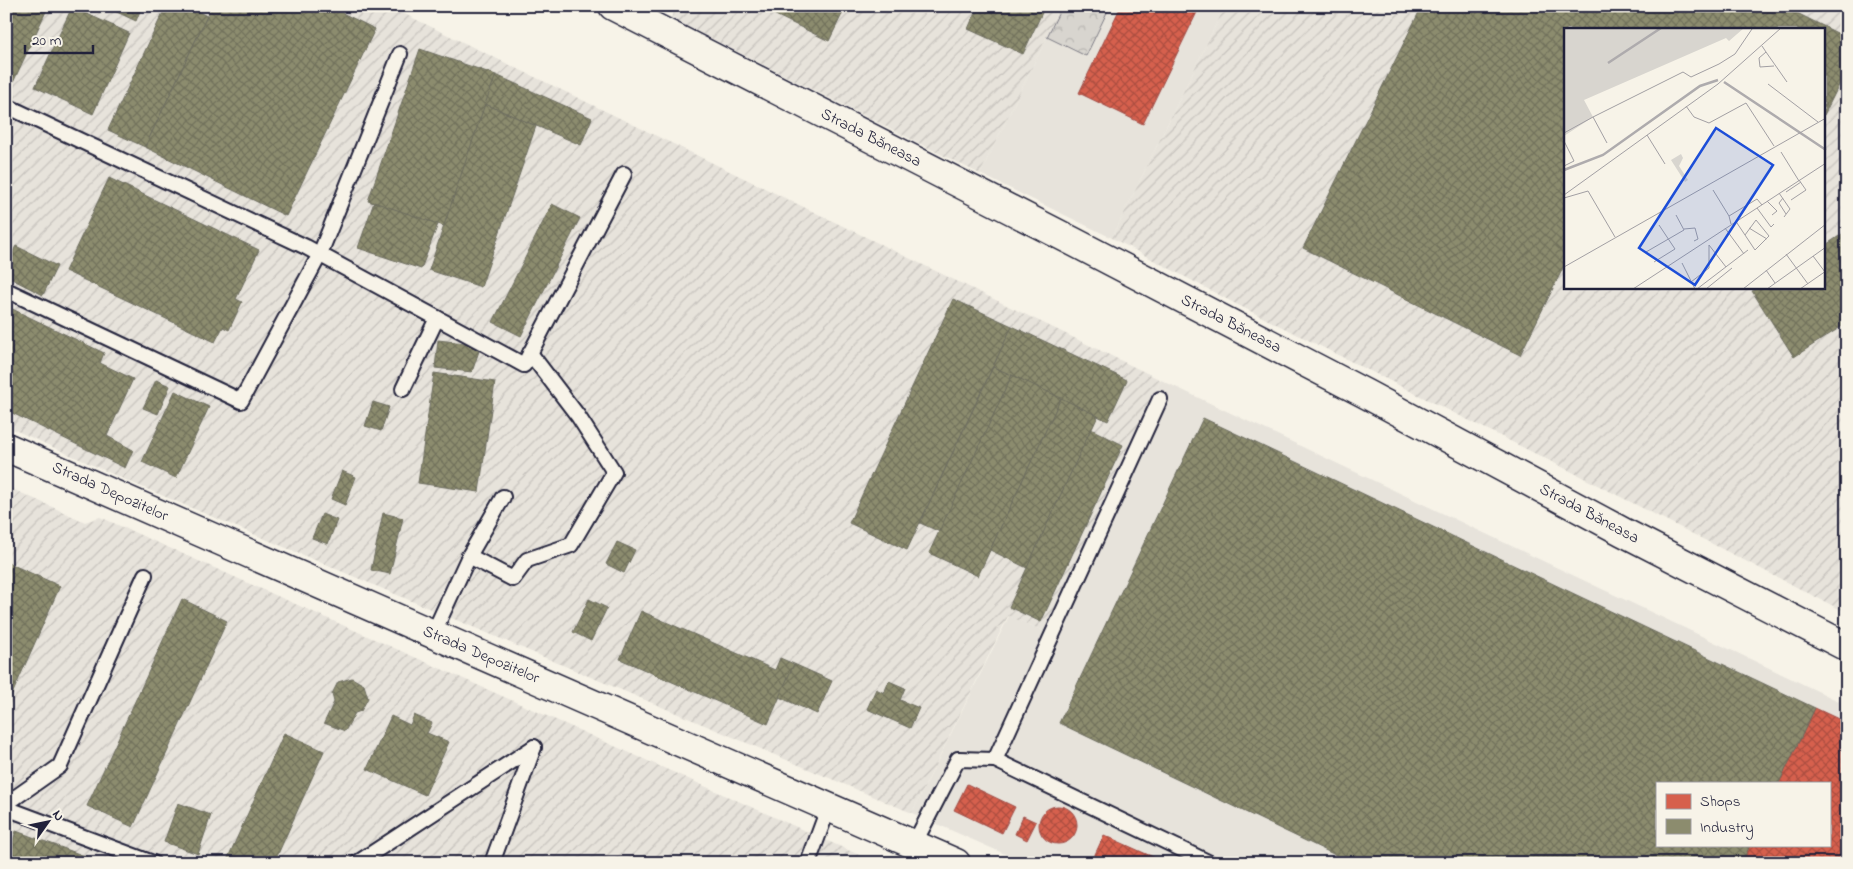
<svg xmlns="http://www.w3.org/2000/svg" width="1853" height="869" font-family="'Indie Flower',sans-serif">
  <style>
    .built { fill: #e7e3db; fill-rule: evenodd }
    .industrial { fill: url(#industrial-furrows); fill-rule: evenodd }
    .park { fill: url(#park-crowns); stroke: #7d7c85 }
    .shops { fill: url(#shops-cross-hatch); stroke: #a04d48 }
    .industry { fill: url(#industry-cross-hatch); stroke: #6c6c5f }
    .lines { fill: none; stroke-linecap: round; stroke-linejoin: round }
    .service-casing { stroke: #22223b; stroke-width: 18 }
    .minor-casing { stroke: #22223b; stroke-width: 31 }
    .tertiary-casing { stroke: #22223b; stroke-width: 31 }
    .service { stroke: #f7f3e8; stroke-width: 14 }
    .minor { stroke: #f7f3e8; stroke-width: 28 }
    .tertiary { stroke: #f7f3e8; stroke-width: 28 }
    .labels { text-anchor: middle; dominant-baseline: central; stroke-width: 5; stroke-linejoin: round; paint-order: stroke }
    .street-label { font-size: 16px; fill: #22223b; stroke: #f7f3e8 }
    .inset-river { fill: none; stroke: #aeabad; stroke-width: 2.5 }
    .inset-road { fill: none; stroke: #a29fa3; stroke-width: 1 }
    .view { fill: #1d4ed8; fill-opacity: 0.15; stroke: #1d4ed8; stroke-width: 2.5 }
    .inset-edge { fill: none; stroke: #22223b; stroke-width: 2.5 }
  </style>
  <defs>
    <pattern id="industrial-furrows" width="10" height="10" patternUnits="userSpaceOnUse" patternTransform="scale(1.25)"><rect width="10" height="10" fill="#e7e3db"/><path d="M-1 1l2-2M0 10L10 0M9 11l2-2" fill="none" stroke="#c6c2bd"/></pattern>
    <pattern id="park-crowns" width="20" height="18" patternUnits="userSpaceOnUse" patternTransform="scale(1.25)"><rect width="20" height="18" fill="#d8d5cf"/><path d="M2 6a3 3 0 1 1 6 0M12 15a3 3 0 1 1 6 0" fill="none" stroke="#b9b7b3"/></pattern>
    <pattern id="shops-cross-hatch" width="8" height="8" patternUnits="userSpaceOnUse" patternTransform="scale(1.25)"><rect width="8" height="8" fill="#d6604d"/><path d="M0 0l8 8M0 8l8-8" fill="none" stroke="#ad4f41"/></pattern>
    <pattern id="industry-cross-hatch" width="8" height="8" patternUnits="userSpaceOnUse" patternTransform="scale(1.25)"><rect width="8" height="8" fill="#8c8c6e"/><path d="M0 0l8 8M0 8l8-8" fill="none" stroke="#72725c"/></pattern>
  </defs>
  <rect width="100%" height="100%" fill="#f7f3e8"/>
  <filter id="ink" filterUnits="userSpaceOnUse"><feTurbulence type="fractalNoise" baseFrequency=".02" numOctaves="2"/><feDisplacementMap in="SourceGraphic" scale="10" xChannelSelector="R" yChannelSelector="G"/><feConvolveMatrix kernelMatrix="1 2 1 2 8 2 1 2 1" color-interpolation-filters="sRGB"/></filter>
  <g filter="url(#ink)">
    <g class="built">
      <polygon points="1062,6 1225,6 1112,238 980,174"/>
      <path d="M1161,380l686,325v158h-822l-113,-50 97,-197 35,15zM1657,783h172v62h-172z"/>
    </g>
    <g class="industrial">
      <polygon points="6,6 388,6 1161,380 1044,631 1008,616 912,813 128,481 6,426"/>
      <polygon points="676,6 1062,6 980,174 671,18"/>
      <path d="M1225,6h622v607l-271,-139 -340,-170 -124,-66zM1566,29h258v259h-258z"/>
      <polygon points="6,486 85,522 100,517 877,863 6,863"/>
    </g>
    <polygon class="park" points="1062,6 1110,6 1086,56 1047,37"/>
    <g class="shops">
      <polygon points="1121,6 1200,6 1143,124 1079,93"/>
      <polygon points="1815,708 1847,723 1847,863 1742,863 1750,845 1829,845 1829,783 1779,783"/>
      <polygon points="967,784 1015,807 1002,833 954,810"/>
      <circle cx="1058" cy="825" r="19"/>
      <polygon points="1023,816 1036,822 1027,840 1015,834"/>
      <polygon points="1104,835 1162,861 1161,863 1091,863"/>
    </g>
    <g class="industry">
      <polygon points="6,6 48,7 11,87 6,84"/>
      <polygon points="104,6 142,6 136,21"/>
      <polygon points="166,6 186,6 207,16 145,147 108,130"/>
      <polygon points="212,6 328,6 375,29 286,216 145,147"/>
      <polygon points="757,6 846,6 829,41"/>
      <polygon points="978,6 1045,6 1023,54 968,29"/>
      <polygon points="1422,6 1783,6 1847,38 1847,69 1824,115 1824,29 1566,29 1566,262 1520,355 1303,248"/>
      <polygon points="72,7 129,33 93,114 35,87"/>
      <polygon points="420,49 496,75 444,226 368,201"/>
      <polygon points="496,75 592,118 581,145 485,104"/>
      <polygon points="485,104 536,126 481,287 429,270"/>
      <polygon points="109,178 259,250 236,299 242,302 229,330 223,327 215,342 65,271"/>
      <polygon points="374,202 438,224 421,269 358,248"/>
      <polygon points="552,204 580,218 521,336 493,322"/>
      <polygon points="1847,231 1847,323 1794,357 1752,291 1758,288 1824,288 1824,246"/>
      <polygon points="16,246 57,266 43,295 6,276 6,265"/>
      <polygon points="953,299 1012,326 907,550 849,523"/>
      <polygon points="6,306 104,353 100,363 133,379 107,436 133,450 125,468 6,410"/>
      <polygon points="1012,326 1127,380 1108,421 993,367"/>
      <polygon points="438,340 481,345 472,372 435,368"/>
      <polygon points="993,367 1012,375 940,532 920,523"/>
      <polygon points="434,373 495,382 479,492 418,483"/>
      <polygon points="1012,375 1061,398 978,576 929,553"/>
      <polygon points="156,380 170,386 158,414 143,408"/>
      <polygon points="175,391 209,407 176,478 142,462"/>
      <polygon points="1061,398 1098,416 1027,568 990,550"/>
      <polygon points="373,402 389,407 381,431 365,426"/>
      <polygon points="1203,418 1815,708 1779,783 1657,783 1657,845 1750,845 1742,863 1352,863 1059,723"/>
      <polygon points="1091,429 1123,445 1041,622 1009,607"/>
      <polygon points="342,471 356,477 345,505 331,499"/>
      <polygon points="383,513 403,518 390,574 371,570"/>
      <polygon points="322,514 337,520 328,544 312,538"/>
      <polygon points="617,542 635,550 624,573 606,564"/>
      <polygon points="6,562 60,586 6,708"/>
      <polygon points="182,599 227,621 133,827 87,806"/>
      <polygon points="589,599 607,608 591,641 573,632"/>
      <polygon points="641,611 775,670 780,658 794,664 768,724 620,659"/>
      <polygon points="794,664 832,681 817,714 779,697"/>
      <polygon points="352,678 364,685 368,698 361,711 355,713 345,731 324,723 334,702 332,694 338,682"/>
      <polygon points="889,681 905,688 900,700 919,708 910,728 867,709 876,689 884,693"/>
      <polygon points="414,715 432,723 427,733 449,742 425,795 367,769 391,716 410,725"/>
      <polygon points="284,733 324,751 274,863 234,863 227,860"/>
      <polygon points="178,803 211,815 198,854 164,842"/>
      <polygon points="16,831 104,863 6,863"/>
    </g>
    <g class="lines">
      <g class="service-casing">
        <g id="service">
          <polyline points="11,108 306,247 524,365 624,174"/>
          <polyline points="6,290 241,401 320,254 400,54"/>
          <polyline points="403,389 437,318"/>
          <polyline points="469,556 513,579 527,560 571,545 614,472 578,416 530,353"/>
          <polyline points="433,634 469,556 503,497"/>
          <polyline points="995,760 1160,399"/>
          <polyline points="6,804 60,766 145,575"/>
          <polyline points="6,808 153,863"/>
          <polyline points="914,844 958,759 995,760 1210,863"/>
          <polyline points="357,863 534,747"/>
          <polyline points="492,863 534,747"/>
          <polyline points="808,863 829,806"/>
        </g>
      </g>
      <g class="minor-casing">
        <polyline id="minor" points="613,6 1074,242 1366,394 1623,532 1847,647"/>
      </g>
      <g class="tertiary-casing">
        <polyline id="tertiary" points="6,447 956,863"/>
      </g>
      <use href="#service" class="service"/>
      <use href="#minor" class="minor"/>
      <use href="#tertiary" class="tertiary"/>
    </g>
  </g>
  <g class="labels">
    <g class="street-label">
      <text transform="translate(871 138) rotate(27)">Strada Băneasa</text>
      <text transform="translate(1231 324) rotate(27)">Strada Băneasa</text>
      <text transform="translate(110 492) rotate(24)">Strada Depozitelor</text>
      <text transform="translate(1589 514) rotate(28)">Strada Băneasa</text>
      <text transform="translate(481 655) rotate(23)">Strada Depozitelor</text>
    </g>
  </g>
  <g transform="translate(1564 28)">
    <rect width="261" height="261" fill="#f7f3e8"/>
    <path d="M0,0h180l-15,13 -3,-3 -142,62 9,17 -29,19z" fill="#d8d5cf"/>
    <path d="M117,126l2,4 -4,8 9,14 -3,2 -14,-22z" fill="#d8d5cf"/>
    <path class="inset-river" d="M44,35l53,-35M160,54l102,68M0,142l39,-15 97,-69 18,-6"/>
    <path class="inset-road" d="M198,18l4,6 -7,6 1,9 14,-1M202,24l21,30M204,56l50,38M122,78l8,11 15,6 37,-20 28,43M0,105l29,-16M83,107l18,29M0,113l10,20 -10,5M43,115l-14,-26 90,-45 8,5 28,-13 16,-10 17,-25M217,124l18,29M149,162l16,26M222,164l15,-10M215,165l11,16 -6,8M0,167l154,-111 63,-56M0,170l24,-7 27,46M219,170l-4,5 7,11M227,172l15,-10 -7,-10M203,173l10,10 -5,4M193,180l14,19 3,-3M172,193l1,2 18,27 14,-14 -13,-16 -11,15M167,196l-2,-8 28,-17 5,6M161,200l19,26M185,200l18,11M120,201l11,-1 3,11 -4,2M145,217l17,22M82,224l38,-22 -8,-15M222,226l22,30M249,228l12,16M90,234l21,-13 -16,-24M118,235l13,26M0,239l262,-149M202,242l9,13M127,254l18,-14v-23M69,261l193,-126M133,261l51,-39M142,261l26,-21M179,261l83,-65M203,261l59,-42M236,261l26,-18"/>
    <path class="view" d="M152,100l57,37 -78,120 -56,-37z"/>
    <rect width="261" height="261" class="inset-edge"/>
  </g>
  <rect width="1853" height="869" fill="none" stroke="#f7f3e8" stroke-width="25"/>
  <rect x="12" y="12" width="1828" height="844" fill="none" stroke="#22223b" stroke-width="2" filter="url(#ink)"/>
  <rect x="1656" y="782" width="175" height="65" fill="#f7f3e8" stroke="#a29fa3"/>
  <rect x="1666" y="794" width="25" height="15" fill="#d6604d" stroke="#a29fa3"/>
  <text x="1700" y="806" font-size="15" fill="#22223b">Shops</text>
  <rect x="1666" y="819" width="25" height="15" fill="#8c8c6e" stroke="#a29fa3"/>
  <text x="1700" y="832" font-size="15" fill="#22223b">Industry</text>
  <g transform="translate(48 822) rotate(57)" stroke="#f7f3e8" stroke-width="4" paint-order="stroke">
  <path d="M0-4L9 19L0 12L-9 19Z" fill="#22223b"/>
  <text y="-8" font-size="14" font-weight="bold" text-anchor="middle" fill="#22223b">N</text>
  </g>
  <path d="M25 45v8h68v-8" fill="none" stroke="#22223b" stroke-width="2.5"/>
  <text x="32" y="45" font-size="15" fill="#22223b" stroke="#f7f3e8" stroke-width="4" paint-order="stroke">20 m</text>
</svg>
